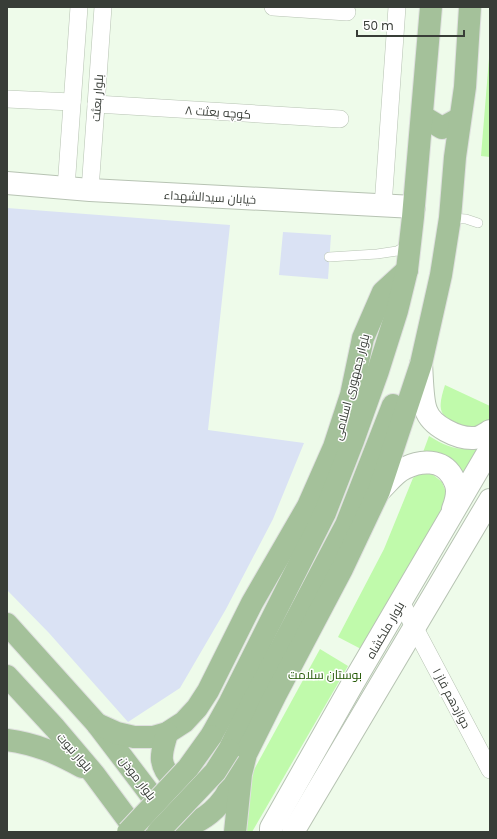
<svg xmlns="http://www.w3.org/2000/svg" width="497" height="839" font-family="Poppins,Cairo,sans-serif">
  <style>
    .green { fill: #c0faab }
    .building { fill: #dae2f4 }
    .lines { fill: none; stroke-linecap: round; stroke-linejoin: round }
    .lane-casing { stroke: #b7c3b3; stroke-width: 10 }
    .street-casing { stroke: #b7c3b3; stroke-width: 18 }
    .secondary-casing { stroke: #b7c3b3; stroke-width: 24 }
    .primary-casing { stroke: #dfe0df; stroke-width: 24 }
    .lane { stroke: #fff; stroke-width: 9 }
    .street { stroke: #fff; stroke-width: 17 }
    .secondary { stroke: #fff; stroke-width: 22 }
    .primary { stroke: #a4c19a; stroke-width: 22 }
    .primary-bridge-casing { stroke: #dfe0df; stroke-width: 24; stroke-linecap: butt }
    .primary-bridge { stroke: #a4c19a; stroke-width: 22 }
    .labels { text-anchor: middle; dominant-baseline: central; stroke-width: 3; stroke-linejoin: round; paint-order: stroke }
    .street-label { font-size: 12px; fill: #383d37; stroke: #fff }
    .park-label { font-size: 12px; fill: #205600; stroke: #fff }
  </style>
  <rect width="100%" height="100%" fill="#eefbea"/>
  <g class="green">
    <polygon points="490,46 490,157 481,156"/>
    <path d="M445,385l45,21v17l-23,6c-25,-13 -32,-13 -22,-44z"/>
    <path d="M429,436c18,11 29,15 50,12l-16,26 -41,-19z"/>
    <polygon points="419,474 432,474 442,482 446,492 443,507 361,649 338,637 384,549 413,478"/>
    <polygon points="320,649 348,666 252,832 245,832 244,788"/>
  </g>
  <g class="building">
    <polygon points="7,208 230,225 208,430 304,443 273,519 226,609 180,688 128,722 49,633 7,590"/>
    <polygon points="283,232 331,235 328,279 279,275"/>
  </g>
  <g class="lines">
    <g class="lane-casing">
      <g id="lane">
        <polyline points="450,218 466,219 478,223"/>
        <polyline points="329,257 377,254 397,251 408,245"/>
      </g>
    </g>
    <g class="street-casing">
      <g id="street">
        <polyline points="273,7 347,12"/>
        <polyline points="7,99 72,102"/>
        <polyline points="96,104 340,119"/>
        <polyline points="66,188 79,7"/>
        <polyline points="90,190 103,7"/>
        <polyline points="383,206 397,7"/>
        <polyline points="401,602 490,770"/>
      </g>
    </g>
    <g class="secondary-casing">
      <g id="secondary">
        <polyline points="7,183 90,190 414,207"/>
        <path d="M421,364c1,12 1,36 5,46 5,16 32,29 48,28 6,0 11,-4 16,-7"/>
        <path d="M379,491c8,-7 16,-19 26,-23 16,-8 37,-9 47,8 3,5 5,10 5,15 0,6 -2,13 -4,18"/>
        <polyline points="271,832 271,828 353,683 490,449"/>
        <polyline points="293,832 490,500"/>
      </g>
    </g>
    <g class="primary-casing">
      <g id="primary">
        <polyline points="422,116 442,128 460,118"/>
        <polyline points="7,624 97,724 179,832"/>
        <polyline points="7,676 55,728 94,774 137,832"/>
        <polyline points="97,724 117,733 134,737 153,737 167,733 184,722 197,708 208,691 252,603 308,506 334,447 351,395 363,338 383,292 407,270"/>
        <path d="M167,733c-2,9 -6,18 -5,27 2,15 17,27 31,28"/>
        <polyline points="211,736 230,702 325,513 353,441 378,371 397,311 407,270 413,217 431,7"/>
        <path d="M7,740c29,4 50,13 75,27"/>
        <polyline points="229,750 248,711 346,525 393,405"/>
        <path d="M163,831c24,-2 46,-12 61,-33 5,-7 8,-16 12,-25"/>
        <polyline points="235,832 241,774 246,754 276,694 342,569 379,491 421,364 441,275 450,218 455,157 465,87 470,7"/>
      </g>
    </g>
    <use href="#lane" class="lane"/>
    <use href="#street" class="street"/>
    <use href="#secondary" class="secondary"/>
    <use href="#primary" class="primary"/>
    <g class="primary-bridge-casing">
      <g id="primary-bridge">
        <polyline points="128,832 188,768 211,736"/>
        <polyline points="158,832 215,772 229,750"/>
      </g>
    </g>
    <use href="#primary-bridge" class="primary-bridge"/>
  </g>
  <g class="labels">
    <g class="street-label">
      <text transform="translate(97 98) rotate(-86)">بلوار بعثت</text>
      <text transform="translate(218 112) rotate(4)">کوچه بعثت ۸</text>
      <text transform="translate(210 197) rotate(3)">خیابان سیدالشهداء</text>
      <text transform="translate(351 387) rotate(-75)">بلوار جمهوری اسلامی</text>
      <text transform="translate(385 630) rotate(-60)">بلوار ملکشاه</text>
      <text transform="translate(452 698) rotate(62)">دوازدهم فاز ۱</text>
      <text transform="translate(75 752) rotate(49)">بلوار نبوت</text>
      <text transform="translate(138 778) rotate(53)">بلوار موذن</text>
    </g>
    <g class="park-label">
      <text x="325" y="674">بوستان سلامت</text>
    </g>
  </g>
  <rect width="497" height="839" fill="none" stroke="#383d37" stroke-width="16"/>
  <path d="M357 30v6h107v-6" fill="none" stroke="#383d37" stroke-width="2"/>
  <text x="363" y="30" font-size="12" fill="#383d37" stroke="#ffffff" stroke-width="3" paint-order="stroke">50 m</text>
</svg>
